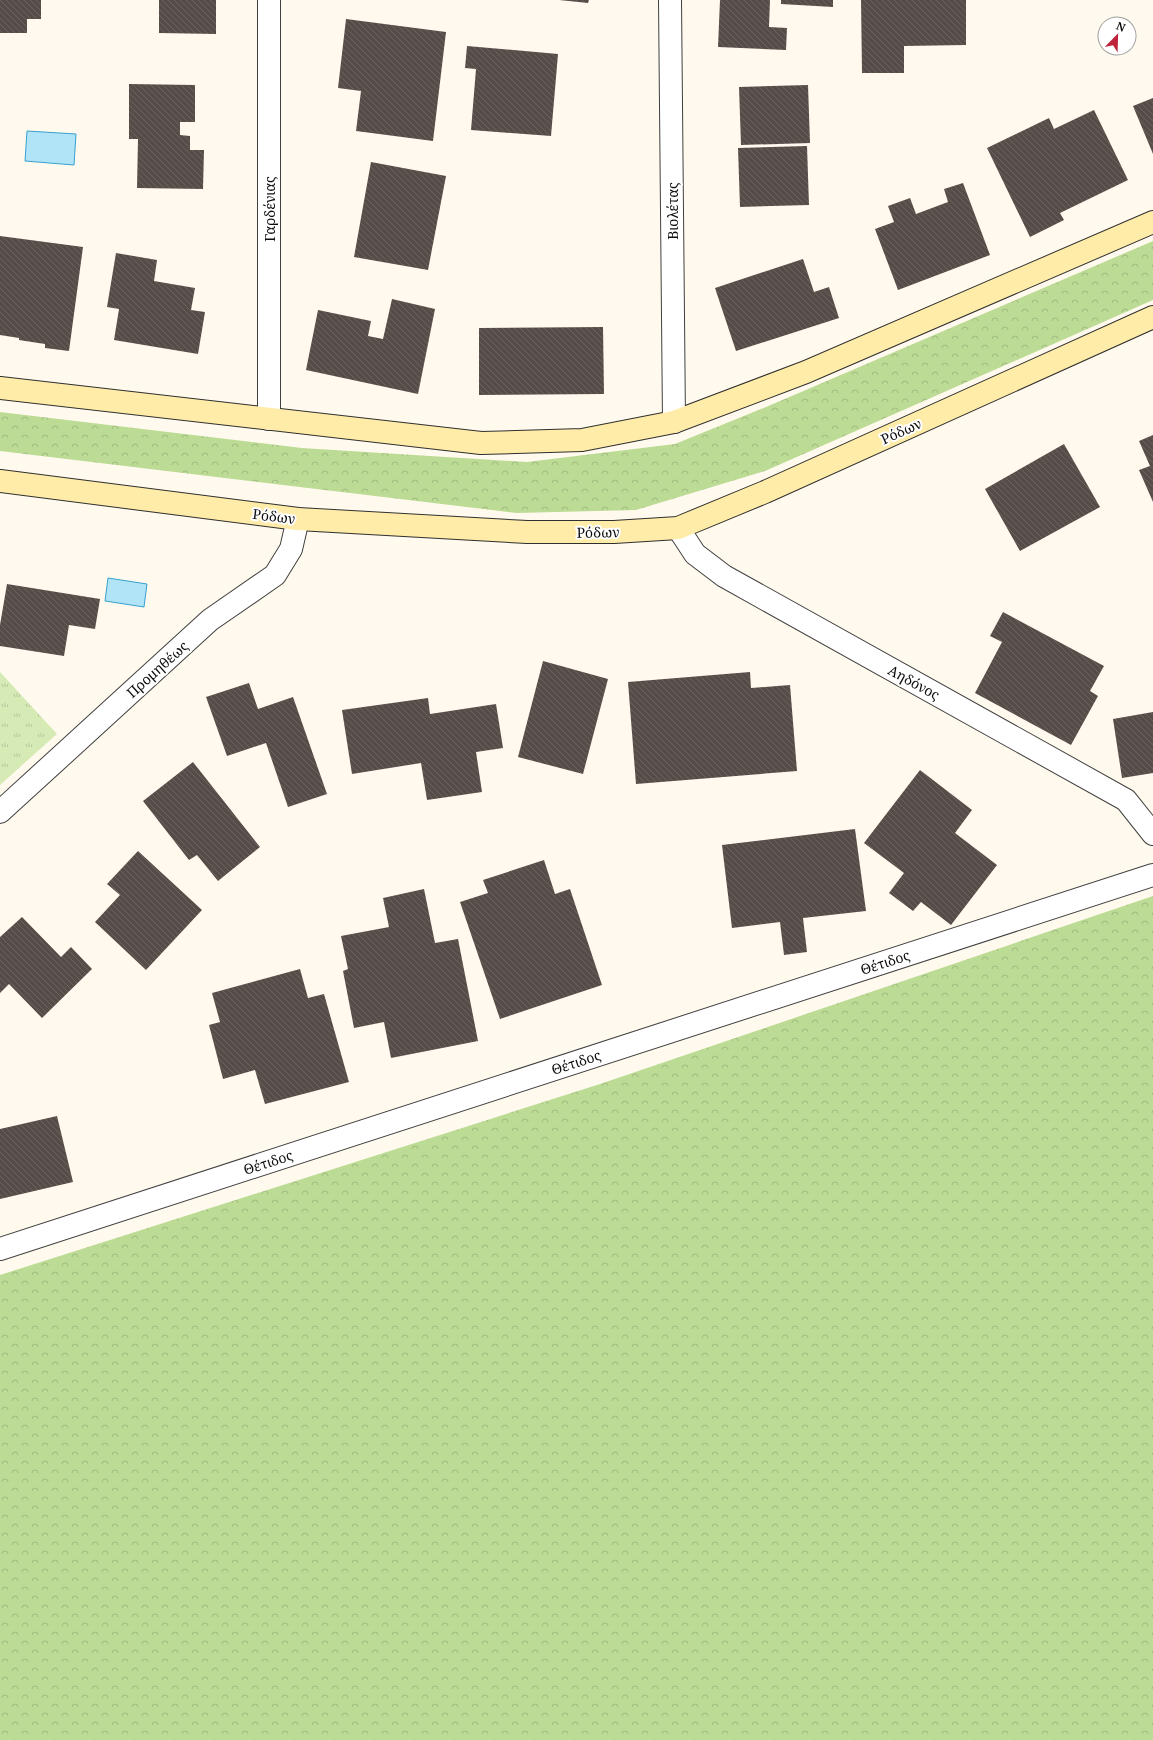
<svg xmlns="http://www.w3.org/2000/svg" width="1153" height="1740" font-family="'Noto Serif',serif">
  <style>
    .grass { fill: url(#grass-tufts) }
    .forest { fill: url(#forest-crowns) }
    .water { fill: #b1e4f7; stroke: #37a2cf }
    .building { fill: url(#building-back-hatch) }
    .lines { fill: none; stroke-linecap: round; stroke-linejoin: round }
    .street-casing { stroke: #404040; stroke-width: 24 }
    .secondary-casing { stroke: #2f2f2f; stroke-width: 24 }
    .street { stroke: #fff; stroke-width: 22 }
    .secondary { stroke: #ffeca8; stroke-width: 22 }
    .labels { text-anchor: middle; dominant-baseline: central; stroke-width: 4; stroke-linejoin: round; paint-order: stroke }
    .street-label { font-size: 14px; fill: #0d0d0d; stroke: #fff }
  </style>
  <defs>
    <pattern id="grass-tufts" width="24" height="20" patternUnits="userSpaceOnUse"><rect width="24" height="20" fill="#d6eab6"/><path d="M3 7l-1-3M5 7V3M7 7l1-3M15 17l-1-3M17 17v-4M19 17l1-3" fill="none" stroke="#b6c89b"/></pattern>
    <pattern id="forest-crowns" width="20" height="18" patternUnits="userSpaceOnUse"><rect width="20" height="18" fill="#bcdb95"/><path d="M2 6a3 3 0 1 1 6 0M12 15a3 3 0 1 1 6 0" fill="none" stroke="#a0bb7f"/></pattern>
    <pattern id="building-back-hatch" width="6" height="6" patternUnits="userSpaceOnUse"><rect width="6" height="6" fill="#564d49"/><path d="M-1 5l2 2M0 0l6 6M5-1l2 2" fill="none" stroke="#69625f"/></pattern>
  </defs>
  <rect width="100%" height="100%" fill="#fffaed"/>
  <polygon class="grass" points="0,672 57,734 0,785"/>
  <g class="forest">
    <polygon points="1153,241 1153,300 765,471 636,510 517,513 0,451 0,412 302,448 527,462 675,444 766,407"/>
    <polygon points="1153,896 1153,1740 0,1740 0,1275 600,1084"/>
  </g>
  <g class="water">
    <polygon points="27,131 76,134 74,165 25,161"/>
    <polygon points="108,578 147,584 144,607 105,601"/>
  </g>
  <g class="building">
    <polygon points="0,0 41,0 41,19 27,19 27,33 0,33"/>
    <polygon points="159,0 216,0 216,34 159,33"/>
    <polygon points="559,0 589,0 588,3"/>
    <polygon points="720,0 770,0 769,27 787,28 786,50 718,47"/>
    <polygon points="781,0 833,0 833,7 781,4"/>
    <polygon points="861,0 966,0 966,45 904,46 904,73 862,73"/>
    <polygon points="346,19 446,32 433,141 356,131 361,91 338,88"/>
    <polygon points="467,46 558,54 551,136 471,130 476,69 465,68"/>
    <polygon points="129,84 195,85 195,122 180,122 180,135 190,136 190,150 204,150 203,189 137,188 138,139 129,139"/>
    <polygon points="808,85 810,143 741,145 739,87"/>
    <polygon points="1153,98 1153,154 1133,106"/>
    <polygon points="1094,110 1128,180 1060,213 1064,220 1030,237 987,148 1049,118 1054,129"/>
    <polygon points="807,146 809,205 740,207 738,148"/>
    <polygon points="371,162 446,176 428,270 354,257"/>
    <polygon points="963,183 990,255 898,290 875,229 894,222 888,206 910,198 916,214 948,202 944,189"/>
    <polygon points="0,236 83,247 69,351 45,348 45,344 19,340 19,338 0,335"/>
    <polygon points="116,253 157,260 154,281 195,288 191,310 205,312 198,354 114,340 119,309 107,307"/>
    <polygon points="803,259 814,292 829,287 839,318 736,351 715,288"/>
    <polygon points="392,299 435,309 418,394 306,370 318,310 371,321 368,336 383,339"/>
    <polygon points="603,327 604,394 479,395 479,328"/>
    <polygon points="1153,435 1153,502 1139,470 1150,466 1139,441"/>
    <polygon points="1064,444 1100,507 1020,551 985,489"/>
    <polygon points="7,584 100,599 95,629 69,625 64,656 0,646 0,625"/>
    <polygon points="1003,612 1104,666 1090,691 1098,696 1071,745 975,693 1002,642 990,636"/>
    <polygon points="543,661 608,679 583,774 518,757"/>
    <polygon points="750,672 751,688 790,685 797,771 636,784 628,682"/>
    <polygon points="249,683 258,709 293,697 327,794 288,807 266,743 227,756 206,697"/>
    <polygon points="428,698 430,714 496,704 503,748 476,752 482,792 427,800 421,763 352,774 342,710"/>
    <polygon points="1153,712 1153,773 1122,778 1113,719"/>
    <polygon points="193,762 260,847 218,881 197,855 189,860 143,801"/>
    <polygon points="920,770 972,810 955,833 997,865 951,925 921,902 913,911 889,893 904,873 864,843"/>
    <polygon points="855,829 866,911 803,918 807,952 784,955 780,922 732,928 722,845"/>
    <polygon points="138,851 202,910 146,970 95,922 120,895 107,884"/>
    <polygon points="544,860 555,894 570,889 602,985 500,1019 460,902 488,893 483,880"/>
    <polygon points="424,889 435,943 458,939 478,1041 391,1058 384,1022 354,1028 343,971 348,969 341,936 389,927 383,898"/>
    <polygon points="22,917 61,957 71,947 92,969 42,1018 9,984 0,993 0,937"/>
    <polygon points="300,969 308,998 324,994 349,1082 265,1104 255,1070 223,1079 209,1025 220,1022 212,993"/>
    <polygon points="57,1116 73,1182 0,1199 0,1129"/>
  </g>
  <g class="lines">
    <g class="street-casing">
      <g id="street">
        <polyline points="269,0 269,419"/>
        <polyline points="670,0 674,422"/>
        <polyline points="678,528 695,554 724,576 1126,800 1153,834"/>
        <polyline points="0,812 210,620 275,575 291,549 298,519"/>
        <polyline points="0,1249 1153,875"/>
      </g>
    </g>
    <g class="secondary-casing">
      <g id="secondary">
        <polyline points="0,388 481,443 582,440 674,422 806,372 1153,222"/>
        <polyline points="0,481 298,519 527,532 614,532 678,528 765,492 1153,317"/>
      </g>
    </g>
    <use href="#street" class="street"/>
    <use href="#secondary" class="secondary"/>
  </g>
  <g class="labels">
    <g class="street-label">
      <text transform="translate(269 209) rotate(-90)">Γαρδένιας</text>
      <text transform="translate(672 211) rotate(-90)">Βιολέτας</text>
      <text transform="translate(901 431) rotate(-24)">Ρόδων</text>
      <text transform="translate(274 516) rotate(7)">Ρόδων</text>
      <text transform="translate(598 532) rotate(-1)">Ρόδων</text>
      <text transform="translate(157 669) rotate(-42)">Προμηθέως</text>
      <text transform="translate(914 682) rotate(29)">Αηδόνος</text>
      <text transform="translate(885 962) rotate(-18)">Θέτιδος</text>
      <text transform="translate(576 1062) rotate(-18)">Θέτιδος</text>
      <text transform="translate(268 1162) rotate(-18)">Θέτιδος</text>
    </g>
  </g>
  <g transform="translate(1117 36) rotate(23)"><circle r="19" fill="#ffffff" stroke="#9e9e9e"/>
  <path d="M0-3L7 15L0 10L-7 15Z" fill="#bf233a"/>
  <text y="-6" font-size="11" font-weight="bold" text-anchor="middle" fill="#0d0d0d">N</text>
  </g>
</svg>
